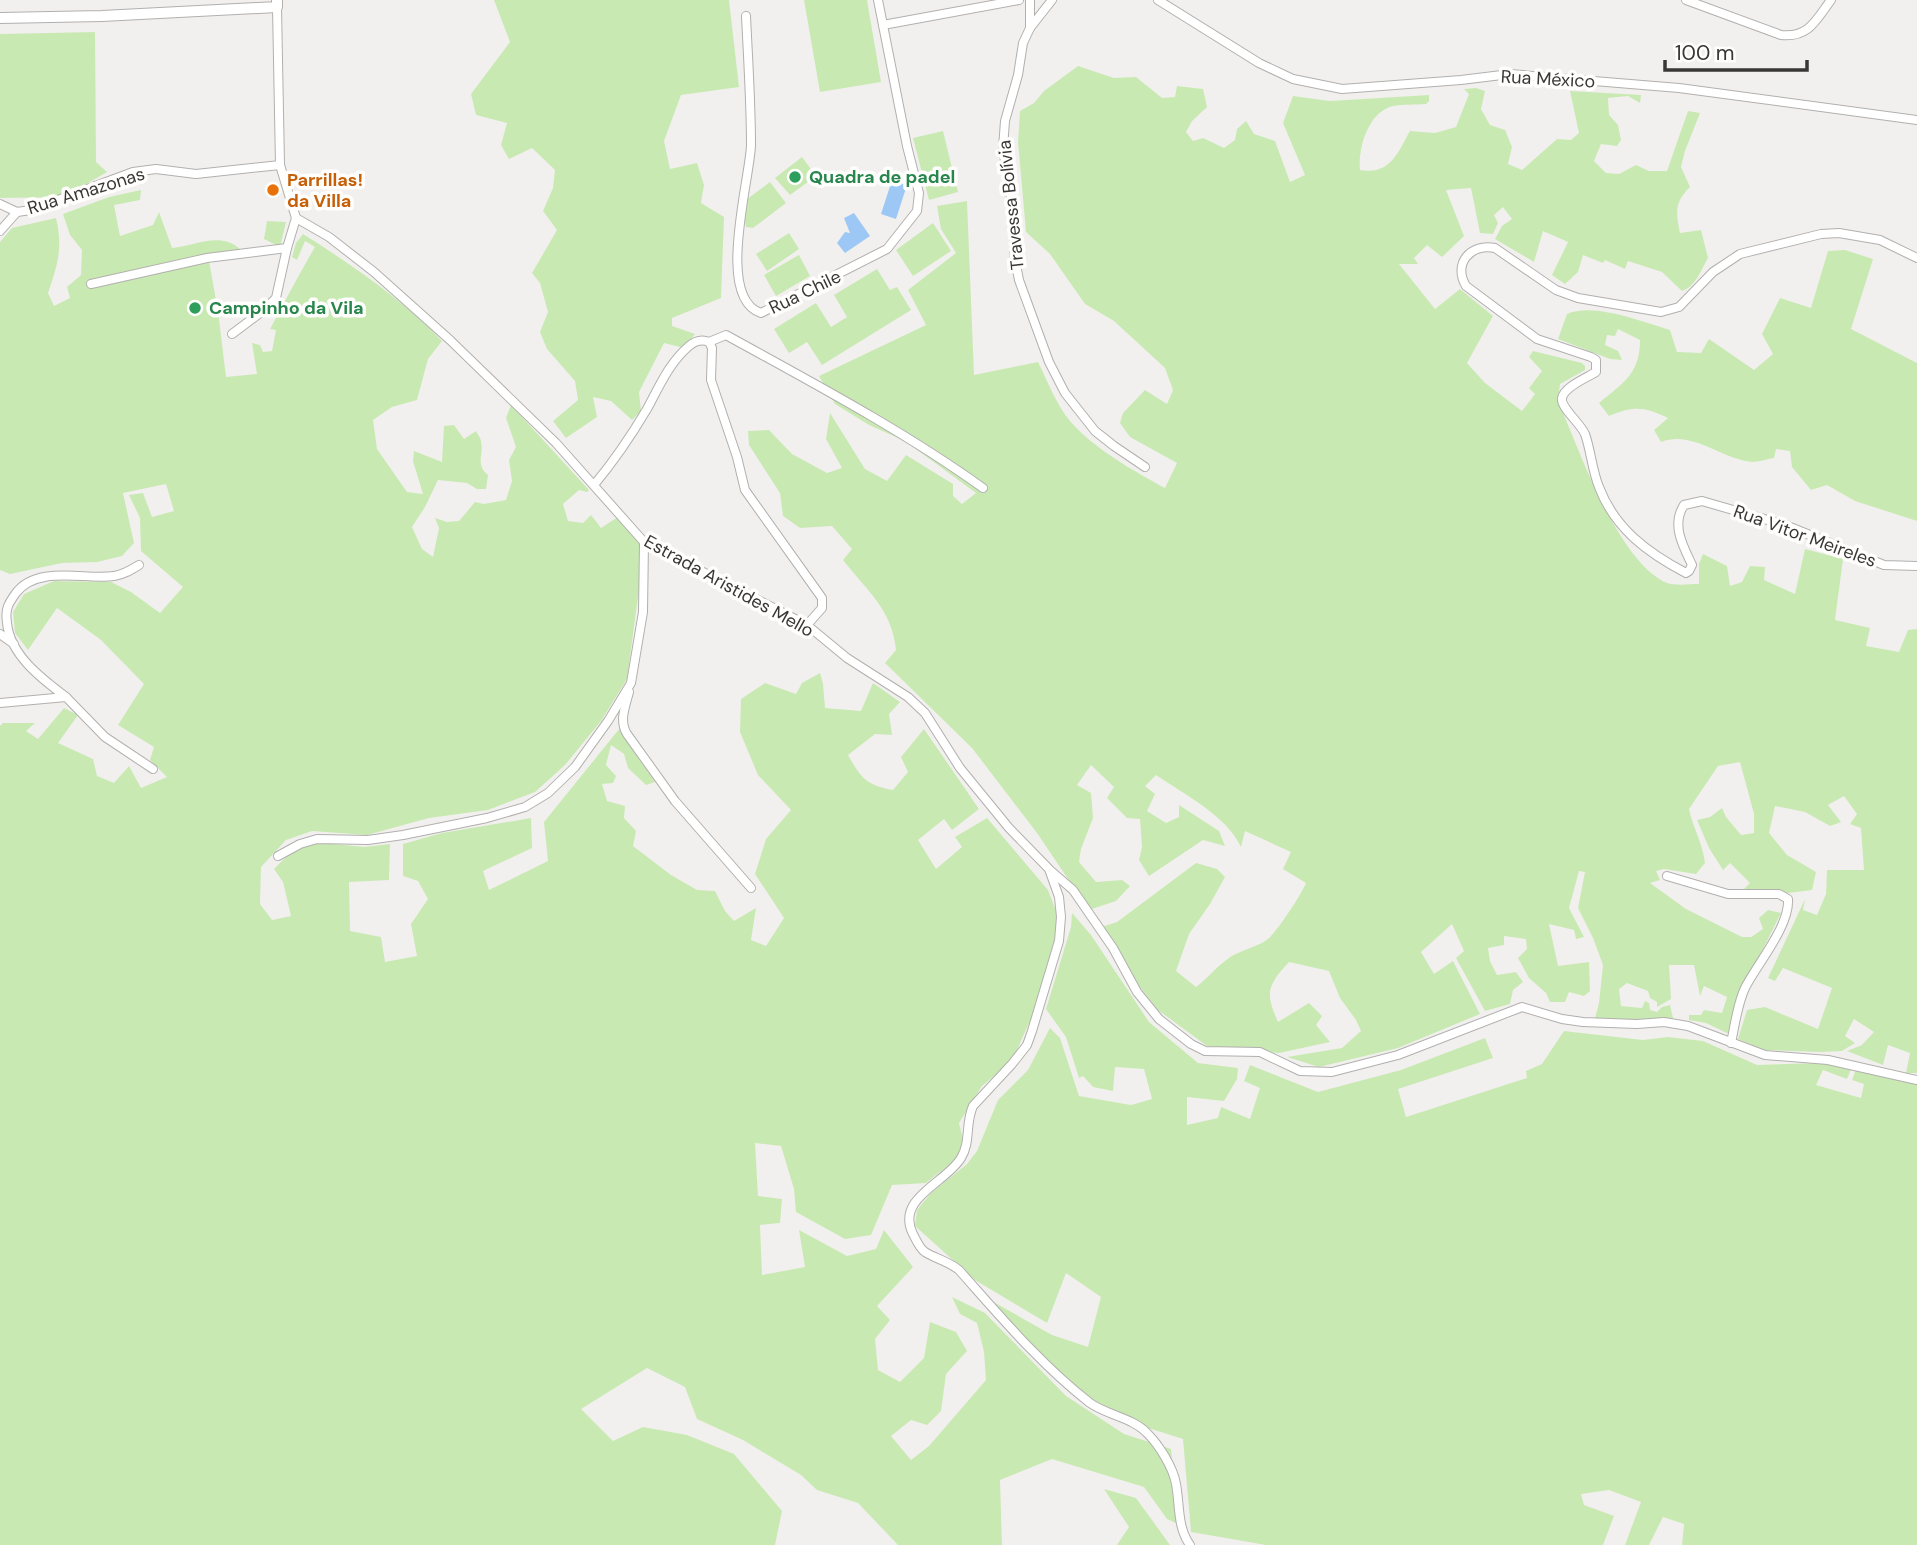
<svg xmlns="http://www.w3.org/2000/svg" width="1917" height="1545" font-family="'DM Sans',sans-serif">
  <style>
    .green { fill: #c9e9b3 }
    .water { fill: #9dc8f5 }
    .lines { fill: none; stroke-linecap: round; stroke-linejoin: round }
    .street-casing { stroke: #b2b0ae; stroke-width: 10 }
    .secondary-casing { stroke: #b2b0ae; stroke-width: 12 }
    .street { stroke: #fff; stroke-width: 8 }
    .secondary { stroke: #fff; stroke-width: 10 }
    .leisure-dot { fill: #2e9e5b; stroke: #fffefc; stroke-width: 2.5 }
    .food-dot { fill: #e8710a; stroke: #fffefc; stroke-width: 2.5 }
    .labels { text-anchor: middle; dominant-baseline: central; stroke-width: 7; stroke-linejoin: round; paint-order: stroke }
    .street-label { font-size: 18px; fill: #383736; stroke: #fffefc }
    .leisure-label { font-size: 18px; font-weight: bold; fill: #27864d; stroke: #fffefc; text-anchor: start }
    .food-label { font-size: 18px; font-weight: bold; fill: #c56008; stroke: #fffefc; text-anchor: start }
  </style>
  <rect width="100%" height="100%" fill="#f2f0ee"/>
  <g class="green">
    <polygon points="494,0 729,0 739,87 681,95 664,141 670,169 697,163 704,185 701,203 724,217 721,298 672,318 672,326 695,334 684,348 664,343 639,392 641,411 632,420 611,401 593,397 597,417 566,438 553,421 578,400 575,381 547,349 540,332 548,312 540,283 532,273 557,230 543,211 553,188 555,170 532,148 509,159 501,145 507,123 476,115 471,94 510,42"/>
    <polygon points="804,0 867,0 881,82 820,92"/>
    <polygon points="95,32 96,162 107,172 64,197 0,198 0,34"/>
    <path d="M1078,66l36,12 22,-1 26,21 13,-1 2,-11 26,3 4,18 -15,14 -6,11 7,9 10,-3 21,10 11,-8 2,-11 9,-8 8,13 21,7 15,41 15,-7 -22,-52 10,-27 37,5 99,-6v6l-3,3c-10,1 -23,0 -33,2 -25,6 -35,42 -33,64 30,5 37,-16 50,-39l25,2 21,-6 13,-33 -5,-5 12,-1 9,3 -4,18 9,16 15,5 7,17 -4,17 14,6 35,-31 14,1 8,-7 -9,-42 71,4 -1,8 -12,-7 -20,2 1,17 9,10 3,15 -4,6 -16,-2 -7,17 12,12 13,1 17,-9 13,6h18l21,-60 12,2 -15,38 -4,16 9,20c-16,16 -14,25 -10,46l21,-3 7,28c-7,12 -12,28 -26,33l-20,-19 -34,-11 -3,8 -20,-9 -2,3 -20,-8 -5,17 -13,12 -13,-9 16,-33 -25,-11 -9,31 -39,-23 7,-13 10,-7 -9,-12 -9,8 4,8 -5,11 -13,-1 -9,-45 -25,2 18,46 -22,21 -15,-12 -13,13 4,6h-19l36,45 25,-20 33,27 -26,47 18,20 37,28 13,-17 -6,-6 13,-17 -13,-14 4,-6 49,12 3,3v4l-25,14 -2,17c21,48 60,161 109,182 9,3 23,1 32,1v-20l4,-10 24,12 3,20 12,-4 8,-16 15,1 -1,13 31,14 10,-45 38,10 -8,61 35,8 -4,18 33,6 9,-22 9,-1v444h-11l4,-20 -22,-8 -5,20 -36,-14 15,-6 12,-13 -20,-13 -9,17 10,7 -13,8 -21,1 -57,-2 -26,-11 9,-29 18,-3 53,22 14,-41 -49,-20 -8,13 -7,-3 37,-79 -2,11 14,5 9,-21 1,-24h37l-3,-42 -11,-4 7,-10 -13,-18 -16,9 13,17 -11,4 -25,-14 -30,-6 -6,27 18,22 29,17 -4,18 -40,5 -30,-4 8,-8 -20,-20 -7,7 -14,-22 -12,-28 13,-3 12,-9 4,9 15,18 13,-2v-19l-14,-52 -22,4 -29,43c4,19 14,35 16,54l-9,11 -32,-5 -8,2 4,9 -10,3 36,26 56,28h9l12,-8 -4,-11 9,-8 13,3 -35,70 -15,52 -25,-12 -17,-3v-5h12l3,-5 18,3 5,-16 -23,-11 -4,10 -6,-31h-25l2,34 -14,8v-5l-7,-4 -2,-7 -21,-8 -8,6 2,17 21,2 3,-7 4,2 1,7 7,2 5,-5 8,-2 3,13 -50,3 -28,-3 4,-15 4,-38 -10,-27 -15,-30 7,-36 -6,-1 -10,37 15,29 -8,2 -2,-9 -25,-6 9,42 31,-4 1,29 -6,5 -15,-4 -4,10h-15l-4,-9 -17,-15 -11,-20 9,-9 -1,-10 -22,-3v9l-16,3 2,13 7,14 19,-3 7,10 -10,8 -3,14 -25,7 -29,-53 8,-7 -12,-27 -31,28 13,22 19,-13 27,53 -82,34 -79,19 -32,-10 55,-9 19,-17 -5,-11 -16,-22 -11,-27 -40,-9c-22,24 -24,31 -11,60l31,-19 13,13 -6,9 14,17 -51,11 -72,-7 -49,-36 -48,-61 -12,-21 19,-6 79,-59 21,6 8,8 -15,27 -21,30 -13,37 20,16c12,-9 21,-21 33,-29 11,-8 32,-12 40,-20 9,-8 32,-43 37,-55l-23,-14 8,-17 -46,-21 -4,16c-15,-32 -56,-52 -85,-72l-11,11 10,8 -8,17 19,12 13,-6v-12l40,26 6,15 -22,-6 -54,36 -10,-16 3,-13 -2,-28 -13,-1 -20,-20 7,-11 -23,-22 -14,20 14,8 2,25 -12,31 -2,13 17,20 26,-2 8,6 -14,15 -27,9 -52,-77 -65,-85 -87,-85 11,-13c-4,-41 -29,-59 -53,-90l9,-11 -20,-23 -32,2 -17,-12 -3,-23 -31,-48 -1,-14 21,-1 23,24 35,19 15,-5 -16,-29 4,-26 35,56 22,12 19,-26 47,29v12l9,8 14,-11 -71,-52 -36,-16 -34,-21 -16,-28 107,-51 -18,-35 48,-37 -15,-24 -4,-23 30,-5 7,174 64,-13c10,20 18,42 32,59 22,26 65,51 95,67l12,-25 -47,-26 -10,-14 3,-10 22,-23 22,14 6,-14 -8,-22 -51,-47 -29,-17 -35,-50 -24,-22 -8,-90 2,-31 14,-8 10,-12z"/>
    <polygon points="943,131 958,192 929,200 913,138"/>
    <polygon points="802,157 816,176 790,195 775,178"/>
    <polygon points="770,182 786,203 753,228 746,227 742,203"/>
    <path d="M141,190l-1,10 -26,5 6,31 33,-11 6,-13 13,36c23,-2 48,-17 68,1l-31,12 9,50 8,66 31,-3 -5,-31 8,2 3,7 9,-1 4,-21 -6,-1c15,-28 29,-55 45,-82l-10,-6 -8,19 -5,-3 4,-14 7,-9c49,31 99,65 139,107l-14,18 -11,41 -25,7 -19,13 4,29 30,43 16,2 -10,-33 1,-10 28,11 2,-36 10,-1 10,14 12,-8c2,4 5,7 5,11 3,13 -6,23 7,33l-2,14h-9l-10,-6 -29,-3 -13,27 -13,20 10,22 11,8 6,-29 -4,-10 12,4 12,-1 16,-19 9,2 22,-4 6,-19 -3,-21 7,-13 -10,-29 5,-13 78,85 -2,2 -8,-2 -16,14 5,17 15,2 8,-8 10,13 17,-11 22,28v37l-13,97 -26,42 -36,44 -30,27 -47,18 -59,8 -62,17 -55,-4 -26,9 -25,27 -1,37 12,16 19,-4 -8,-34 -9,-13 20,-20 19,-7 51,5 26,-3 -1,36 -40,2 1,49 31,6 4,25 32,-6 -6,-32 17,-25 -10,-18 -15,-5v-32l39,-11 89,-15 1,30 -49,23 6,19 59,-29 -4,-39 76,-94 35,54 -9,3 -18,-17 -4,-14 -13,-9 -5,20 10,11 -3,7 -11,1 5,17 18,5 -1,12 12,13 -3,15 38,29 26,15 18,1 10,20 9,10 22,-13 -5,32 15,6 18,-28 -29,-44 11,-35 25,-29 -33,-35 -18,-43 1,-33 24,-16 31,11 6,-11 18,-10 3,11 2,24 36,3 12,-28 27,19 -11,12 3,21 -17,-1 -27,21c13,23 18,30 45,35l15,-18 -7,-15 23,-28 55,80 -27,21 -8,-11 -26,21 18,29 26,-22 -7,-10 32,-19 61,72 13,34 -23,79 -26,58 -30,25 -23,37 6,24 -5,9 -34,27 -34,2 -21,50 -26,4 -49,-27 -2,-23 -13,-43 -26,-3 3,53 24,3 -2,24 -20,2 2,50 43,-8 -6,-37 48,26 29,-7 8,-19 29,37 -36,39 13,14 -15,19 3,31 22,12 24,-24 6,-36 26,10 11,19 -21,23 -5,37 -14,14 -16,-5 -20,16 20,24 18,-14 57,-66 -2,-28 -7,-29 -17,-9 -8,-17 33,16 81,83 58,38 47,15 7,75 -11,-5 -23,-32 -92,-28 -52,21 2,65h-104l-40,-42 -41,-13 -16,-15 -58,-35 -46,-21 -12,-32 -38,-19 -66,41 32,32 30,-14 44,8 47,19 48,57 -7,34h-775v-819l3,-3h32l-9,8 12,8 26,-31 14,7 -20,28 35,16 4,17 17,7 15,-17 12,22 26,-11 -17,-17 4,-13 -36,-22 26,-41 -43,-44 -44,-32 -29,42 -13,-17 -2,-21 11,-18 30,-13 57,1 20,10 29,21 23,-26 -42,-36 -1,-33 -11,-23 14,-2 9,24 22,-6 -8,-27 -43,9 11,50 -12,13 -25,6 -35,1 -52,11 -10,-4v-328l12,-14 44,-10c7,30 2,46 -8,75l6,13 16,-8 -3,-11 14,-12 1,-25 -12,-15 -7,-21 46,-17z"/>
    <polygon points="267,221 286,222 280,247 264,239"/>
    <polygon points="933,223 951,251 913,276 896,250"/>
    <polygon points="789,233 799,249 767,271 756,254"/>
    <path d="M1845,250l28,9 -22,70 66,34v158l-62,-20 -28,-16 -16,5 -19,-23 -2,-16 -14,-2 -2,9c-7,1 -15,4 -22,4 -32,-3 -59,-32 -91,-20l-7,-12 14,-12c-25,-12 -34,-12 -59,-2l-10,-13c24,-20 41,-29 41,-63l-22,-11 -3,7 -8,-1 -2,10 13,6 4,9 -12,-1 -52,-20 9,-25c26,-12 76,8 103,16l7,22 24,1 8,-14 45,31 19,-16 -11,-20 18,-36 31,10 17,-57z"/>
    <polygon points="799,255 810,276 776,296 764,275"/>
    <polygon points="877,269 890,290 897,287 911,310 822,365 807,342 789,353 774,329 816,303 831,327 847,317 834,295"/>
    <polygon points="1072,913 1091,935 1149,1022 1198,1063 1238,1068 1237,1079 1224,1101 1187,1097 1187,1125 1218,1118 1221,1107 1250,1119 1260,1088 1244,1081 1250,1065 1318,1092 1401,1070 1485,1038 1493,1058 1398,1089 1406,1117 1527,1078 1526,1071 1542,1064 1564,1031 1643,1040 1668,1037 1703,1041 1757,1065 1854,1062 1847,1079 1823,1070 1816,1085 1861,1098 1864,1084 1852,1080 1858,1064 1917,1081 1917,1545 1682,1545 1684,1524 1663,1517 1649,1545 1625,1545 1641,1502 1609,1490 1581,1494 1584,1505 1614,1516 1603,1545 1266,1545 1191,1532 1183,1439 1123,1420 1070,1386 990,1300 1052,1335 1088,1347 1101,1297 1066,1273 1047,1323 975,1280 915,1226 917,1210 931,1193 967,1164 977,1151 998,1100 1028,1070 1050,1028 1060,1038 1079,1096 1131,1105 1152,1099 1144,1069 1115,1067 1113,1091 1093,1087 1083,1076 1079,1078 1066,1037 1046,1009 1071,927"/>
    <polygon points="1104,1489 1136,1498 1170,1545 1117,1545 1129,1527"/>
  </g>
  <g class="water">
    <polygon points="892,180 907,185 896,219 881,214"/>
    <polygon points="854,213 870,236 845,253 837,243 845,232 850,233 844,218"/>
  </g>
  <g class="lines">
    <g class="street-casing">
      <g id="street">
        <polyline points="1030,0 1030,28"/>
        <polyline points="1052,0 1030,28 1023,43 1018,75 1005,121 1003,148 1015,223 1014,254 1019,280 1049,362 1065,393 1095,431 1114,446 1145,467"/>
        <polyline points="1158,0 1259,63 1293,79 1342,89 1461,80 1510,74 1679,88 1917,120"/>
        <path d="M1686,0l95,35c28,3 35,-15 50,-35"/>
        <path d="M746,16c2,43 5,86 5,129 -1,35 -36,153 10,168l126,-64 30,-38 2,-18 -12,-47 -29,-146"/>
        <polyline points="883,25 1019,0"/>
        <polyline points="0,204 17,212"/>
        <polyline points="17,212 31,210 133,172 156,169 196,174 280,165"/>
        <path d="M296,218l33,19 45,35 76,68 106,103 88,99 163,83 40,33 61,39 17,16 35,55 49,60 40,41 10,28 2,20 -2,24 -27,90 -5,14 -15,19 -39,42c-8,17 -2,36 -12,52 -15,25 -66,40 -48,76 3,6 7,15 12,18 9,6 23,9 34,18 41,46 82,95 131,133 17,12 43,15 57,30 12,12 26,34 29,51 4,21 1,43 14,61"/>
        <polyline points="0,231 17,212"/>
        <path d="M1917,258l-37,-18 -41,-7 -18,1 -81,20 -27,18 -34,35 -18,5 -83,-14 -22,-8 -61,-42c-25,-5 -42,16 -29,38l71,53 54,18 5,3v12c-10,6 -32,15 -34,26 -2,9 19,26 23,36 6,17 7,36 14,53 16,42 49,66 87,86l3,-2 3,-6c-9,-19 -21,-40 -8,-60l18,-4 83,24 99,40 33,1"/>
        <polyline points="91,284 207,258 287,248"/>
        <polyline points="232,334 264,310 276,298 287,248 296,218 280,165 277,7"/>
        <path d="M709,342l17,-7c87,48 176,95 257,153"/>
        <path d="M594,485c20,-24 37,-49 53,-76 12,-22 22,-46 42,-63 6,-5 13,-7 20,-4l3,6 -1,32 26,77 8,33 77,108v10l-15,17"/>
        <polyline points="0,634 14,644"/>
        <path d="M629,692c-4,15 -10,29 -2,42l48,67 76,87"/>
        <path d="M66,697c-24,-18 -56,-42 -59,-74 -2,-14 1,-19 9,-30 21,-28 68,-13 98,-17 9,-1 17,-6 25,-11"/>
        <polyline points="0,703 66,697 105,737 153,769"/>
        <polyline points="278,856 300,844 317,839 368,840 403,835 487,818 525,807 548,793 575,767 608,721 631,683 643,612 644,542"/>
        <polyline points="1051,871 1073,890 1113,948 1137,992 1159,1019 1191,1044 1205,1051 1260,1052 1300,1071 1332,1072 1398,1055 1522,1007 1562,1019 1583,1022 1637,1024 1664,1022 1688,1026 1765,1055 1828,1060 1917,1080"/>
        <path d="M1667,876l61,18h51l9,5c2,27 -31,65 -43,89 -8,17 -10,37 -14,55"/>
      </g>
    </g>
    <g class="secondary-casing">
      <polyline id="secondary" points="0,18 102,16 277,7 277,0"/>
    </g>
    <use href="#street" class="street"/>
    <use href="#secondary" class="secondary"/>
  </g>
  <g class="leisure-dot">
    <circle cx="795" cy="177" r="7"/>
    <circle cx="195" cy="308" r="7"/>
  </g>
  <circle class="food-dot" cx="273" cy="190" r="7"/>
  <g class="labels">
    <g class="street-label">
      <text transform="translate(1548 79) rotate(3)">Rua México</text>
      <text transform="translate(86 191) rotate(-17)">Rua Amazonas</text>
      <text transform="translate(1011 205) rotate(-96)">Travessa Bolívia</text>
      <text transform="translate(805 292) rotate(-26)">Rua Chile</text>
      <text transform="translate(1805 536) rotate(20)">Rua Vitor Meireles</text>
      <text transform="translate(729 586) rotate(29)">Estrada Aristides Mello</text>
    </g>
    <g class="leisure-label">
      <text x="809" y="177">Quadra de padel</text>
      <text x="209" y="308">Campinho da Vila</text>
    </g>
    <g class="food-label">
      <text x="287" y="180">Parrillas!<tspan x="287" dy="21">da Villa</tspan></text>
    </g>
  </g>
  <path d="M1665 60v10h142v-10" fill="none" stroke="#383736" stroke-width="3.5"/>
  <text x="1675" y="60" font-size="21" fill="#383736" stroke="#fffefc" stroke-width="5" paint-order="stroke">100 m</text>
</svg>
